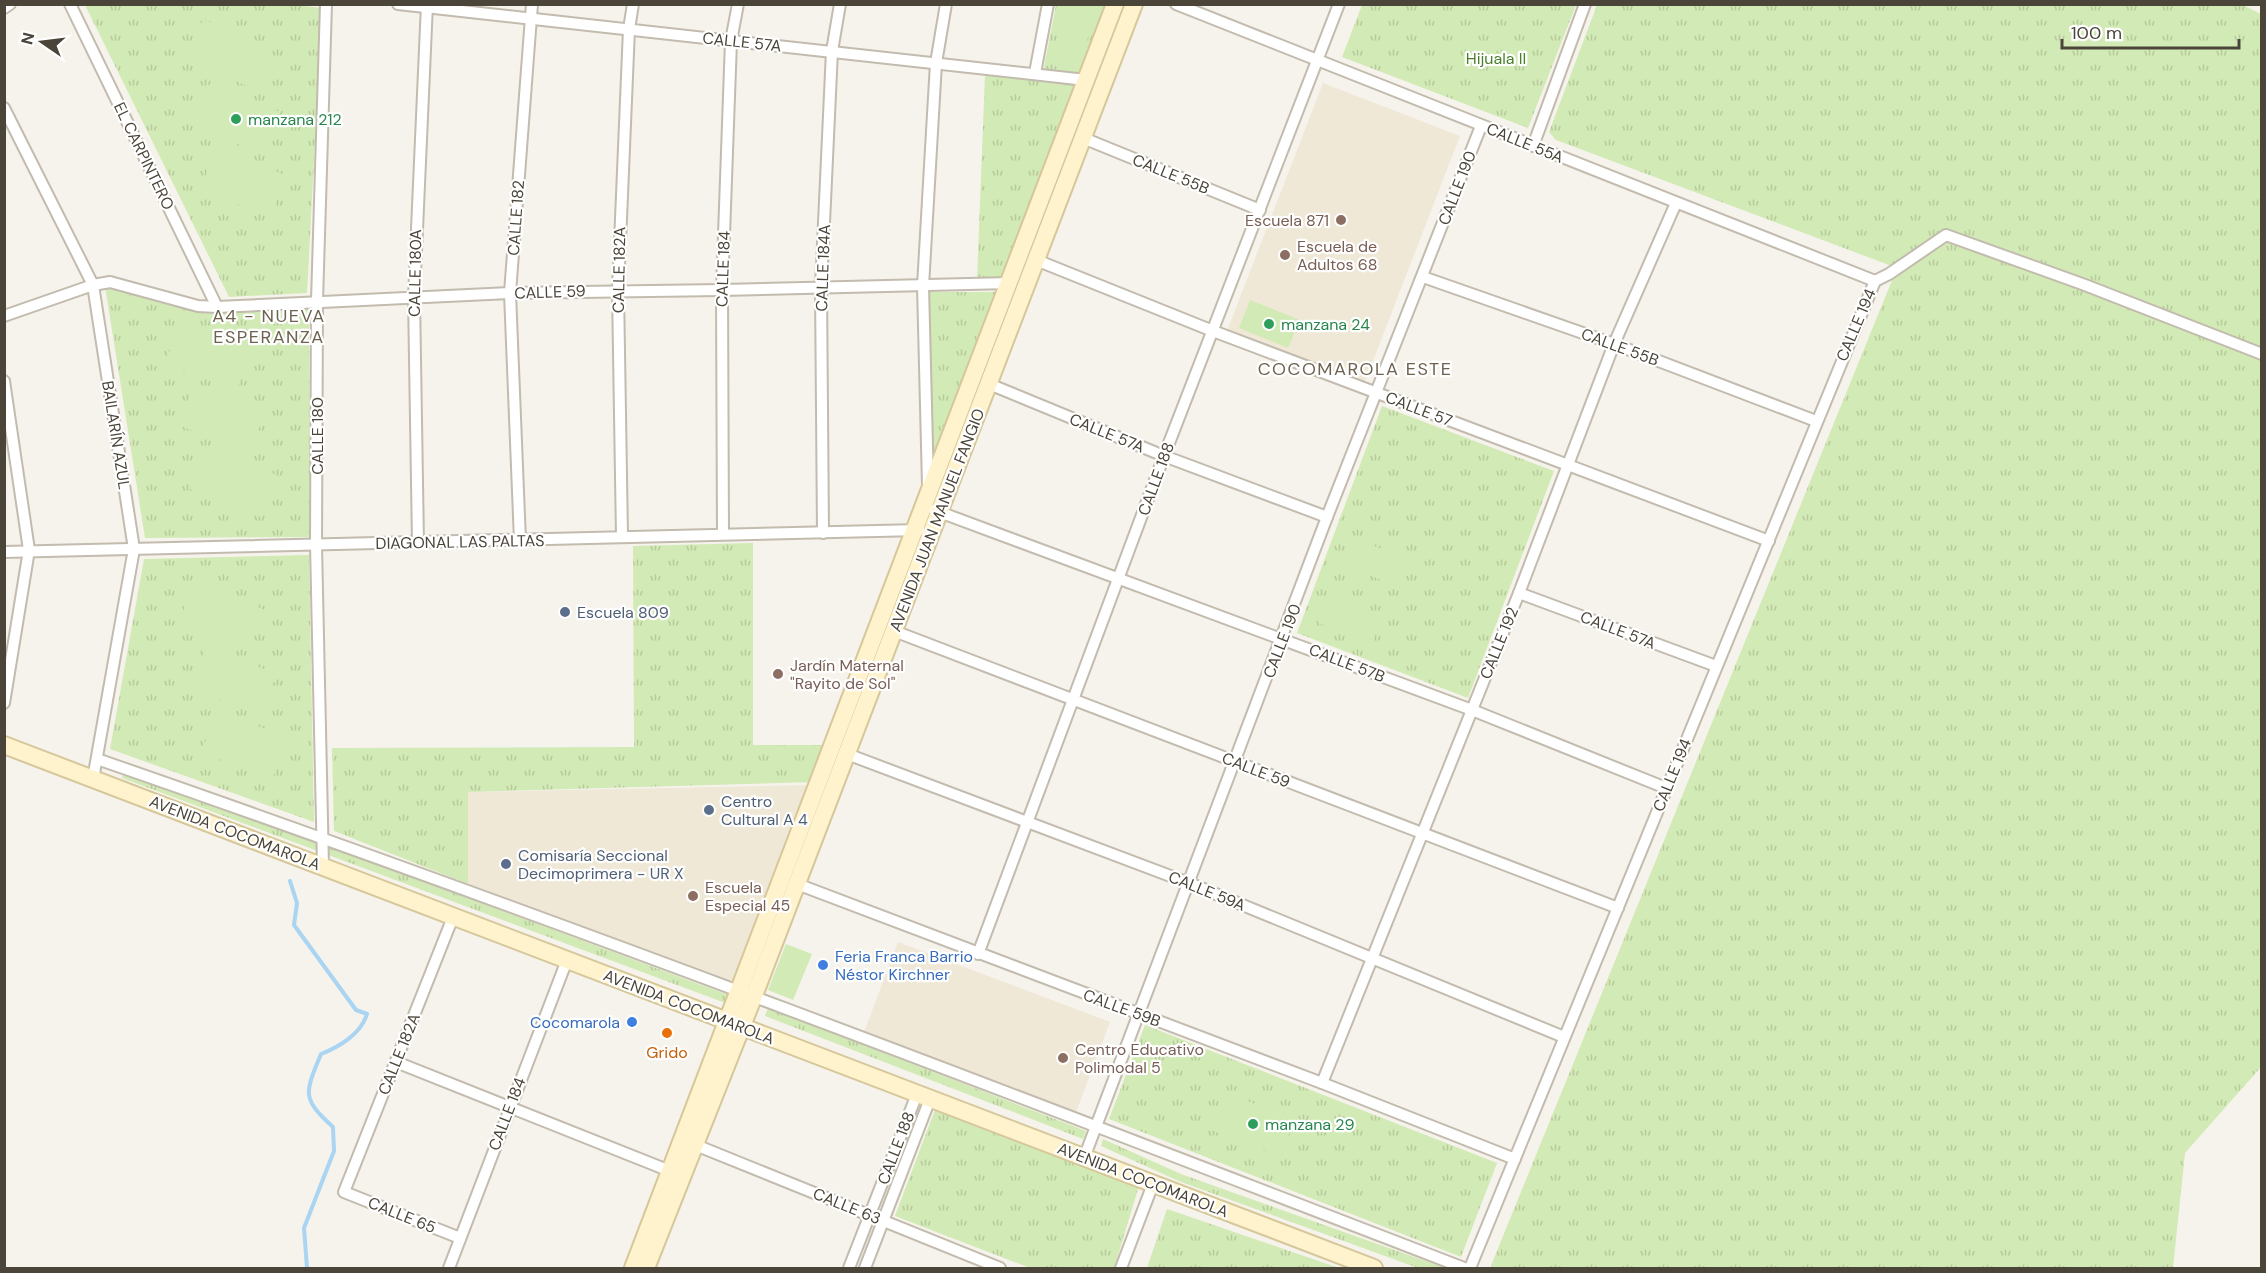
<svg xmlns="http://www.w3.org/2000/svg" width="2266" height="1273" font-family="'DM Sans',sans-serif">
  <style>
    .education { fill: #efe8d6 }
    .grass { fill: url(#grass-tufts) }
    .garden { fill: #d2eab5 }
    .lines { fill: none; stroke-linecap: round; stroke-linejoin: round }
    .stream { stroke: #a9d4f2; stroke-width: 4 }
    .street-casing { stroke: #c2bbae; stroke-width: 14 }
    .secondary-casing { stroke: #d6c79b; stroke-width: 20 }
    .street { stroke: #fff; stroke-width: 10 }
    .secondary { stroke: #fff3cd; stroke-width: 16 }
    .leisure-dot { fill: #2e9e5b; stroke: #fff; stroke-width: 2 }
    .education-dot { fill: #8d6e63; stroke: #fff; stroke-width: 2 }
    .service-dot { fill: #5c6f8a; stroke: #fff; stroke-width: 2 }
    .shop-dot { fill: #3f7fe0; stroke: #fff; stroke-width: 2 }
    .food-dot { fill: #e8710a; stroke: #fff; stroke-width: 2 }
    .labels { text-anchor: middle; dominant-baseline: central; stroke-width: 4.5; stroke-linejoin: round; paint-order: stroke }
    .street-label { font-size: 16px; fill: #4b4439; stroke: #fff }
    .park-label { font-size: 16px; fill: #4a7f2a; stroke: #fff }
    .leisure-label { font-size: 16px; fill: #27864d; stroke: #fff; text-anchor: start }
    .education-label { font-size: 16px; fill: #785e54; stroke: #fff; text-anchor: start }
    .service-label { font-size: 16px; fill: #4e5e75; stroke: #fff; text-anchor: start }
    .shop-label { font-size: 16px; fill: #366cbe; stroke: #fff; text-anchor: start }
    .food-label { font-size: 16px; fill: #c56008; stroke: #fff }
    .neighbourhood-label { font-size: 18px; letter-spacing: 1.5px; fill: #6e6250; stroke: #fff }
  </style>
  <defs>
    <pattern id="grass-tufts" width="24" height="20" patternUnits="userSpaceOnUse" patternTransform="scale(1.5)"><rect width="24" height="20" fill="#d2eab5"/><path d="M3 7l-1-3M5 7V3M7 7l1-3M15 17l-1-3M17 17v-4M19 17l1-3" fill="none" stroke="#b6ca9c"/></pattern>
  </defs>
  <rect width="100%" height="100%" fill="#f6f3ec"/>
  <g class="education">
    <polygon points="1323,83 1460,136 1364,384 1227,331"/>
    <polygon points="814,785 738,985 468,884 468,792"/>
    <polygon points="898,942 1110,1022 1075,1115 863,1035"/>
  </g>
  <g class="grass">
    <polygon points="288,4 322,8 307,293 229,297 85,5"/>
    <polygon points="2241,4 2261,14 2261,1067 2185,1153 2173,1268 1490,1268 1897,268 1556,140 1549,132 1597,5"/>
    <polygon points="1056,5 1110,5 1084,76 1043,72"/>
    <polygon points="1362,5 1362,4 1576,5 1528,128 1342,57"/>
    <polygon points="985,75 1081,84 1007,279 977,280"/>
    <polygon points="105,286 224,313 309,308 310,537 145,538"/>
    <polygon points="928,292 1002,292 930,482"/>
    <polygon points="1382,406 1554,471 1468,698 1297,633"/>
    <polygon points="753,543 753,745 827,745 814,782 468,792 468,884 334,831 332,748 634,747 633,546"/>
    <polygon points="309,555 314,822 110,749 144,559"/>
    <polygon points="125,770 731,996 728,1004 122,778"/>
    <polygon points="768,1008 1086,1131 1083,1139 765,1016"/>
    <polygon points="1145,1025 1497,1163 1461,1257 1109,1119"/>
    <polygon points="936,1107 1139,1186 1114,1268 1030,1268 895,1216"/>
    <polygon points="1103,1139 1181,1174 1445,1268 1418,1268 1181,1182 1101,1146"/>
    <polygon points="1167,1209 1339,1268 1147,1268"/>
  </g>
  <g class="garden">
    <polygon points="1068,5 1099,5 1079,64 1051,55"/>
    <polygon points="203,19 274,48 257,90 186,61"/>
    <polygon points="209,84 280,112 263,154 193,126"/>
    <polygon points="217,147 287,176 270,218 200,189"/>
    <polygon points="1250,300 1300,320 1288,348 1239,328"/>
    <polygon points="182,320 252,349 236,391 165,362"/>
    <polygon points="195,383 266,411 249,453 178,425"/>
    <polygon points="207,447 277,475 261,517 190,489"/>
    <polygon points="1354,538 1407,559 1397,586 1343,565"/>
    <polygon points="195,582 265,610 248,652 178,624"/>
    <polygon points="1329,597 1382,618 1372,644 1318,623"/>
    <polygon points="206,646 277,674 260,716 190,688"/>
    <polygon points="218,710 288,738 272,780 201,752"/>
    <polygon points="786,944 812,954 793,1000 768,990"/>
    <polygon points="1224,1093 1295,1118 1281,1156 1211,1130"/>
  </g>
  <g class="lines">
    <path class="stream" d="M290,881l7,22 -3,22 62,85 11,4c-6,20 -28,33 -46,40 -16,39 -20,44 12,73l1,24 -30,77 3,40"/>
    <g class="street-casing">
      <g id="street">
        <polyline points="70,4 217,307"/>
        <polyline points="398,4 1086,80"/>
        <polyline points="1176,4 1875,281"/>
        <polyline points="4,8 10,4"/>
        <polyline points="1035,73 1048,4"/>
        <polyline points="4,108 93,285 134,549 93,779"/>
        <polyline points="1083,138 1260,210"/>
        <polyline points="1533,146 1585,4"/>
        <polyline points="1036,260 1213,331 1769,541"/>
        <polyline points="1423,277 1614,344 1816,421"/>
        <polyline points="1875,281 1889,274 1946,235 2085,285 2262,354"/>
        <polyline points="4,316 93,285 110,282 198,306 217,307 510,293 722,290 1010,283"/>
        <polyline points="4,381 29,550 4,703"/>
        <polyline points="989,384 1164,456 1327,517"/>
        <polyline points="928,486 923,286 936,63 946,4"/>
        <polyline points="934,510 1472,710 1666,788"/>
        <polyline points="823,533 821,287 832,51 840,4"/>
        <polyline points="723,534 722,290 731,41 738,4"/>
        <polyline points="622,537 618,290 629,29 633,4"/>
        <polyline points="520,541 510,293 532,4"/>
        <polyline points="418,543 414,297 427,4"/>
        <polyline points="4,552 919,530"/>
        <polyline points="1519,593 1716,666"/>
        <polyline points="894,631 1618,908"/>
        <polyline points="847,754 1189,883 1564,1037"/>
        <path d="M97,759c459,159 914,334 1367,509"/>
        <polyline points="323,867 316,545 317,301 326,4"/>
        <polyline points="797,884 1322,1083 1515,1159"/>
        <polyline points="453,917 344,1192 460,1238"/>
        <polyline points="978,954 1164,456 1339,4"/>
        <polyline points="396,1062 670,1171"/>
        <polyline points="1322,1083 1519,593 1614,344 1676,203"/>
        <polyline points="693,1144 1000,1268"/>
        <polyline points="1084,1158 1327,517 1481,126"/>
        <polyline points="449,1268 567,960"/>
        <polyline points="849,1268 917,1094"/>
        <polyline points="865,1268 930,1099"/>
        <polyline points="1121,1268 1153,1184"/>
        <polyline points="1470,1268 1875,281"/>
      </g>
    </g>
    <g class="secondary-casing">
      <g id="secondary">
        <polyline points="4,745 1374,1268"/>
        <polyline points="633,1268 1115,4"/>
        <polyline points="646,1268 753,998 1134,4"/>
      </g>
    </g>
    <use href="#street" class="street"/>
    <use href="#secondary" class="secondary"/>
  </g>
  <g class="leisure-dot">
    <circle cx="236" cy="119" r="6"/>
    <circle cx="1269" cy="324" r="6"/>
    <circle cx="1253" cy="1124" r="6"/>
  </g>
  <g class="education-dot">
    <circle cx="1341" cy="220" r="6"/>
    <circle cx="1285" cy="255" r="6"/>
    <circle cx="778" cy="674" r="6"/>
    <circle cx="693" cy="896" r="6"/>
    <circle cx="1063" cy="1058" r="6"/>
  </g>
  <g class="service-dot">
    <circle cx="565" cy="612" r="6"/>
    <circle cx="709" cy="810" r="6"/>
    <circle cx="506" cy="864" r="6"/>
  </g>
  <g class="shop-dot">
    <circle cx="823" cy="965" r="6"/>
    <circle cx="632" cy="1022" r="6"/>
  </g>
  <circle class="food-dot" cx="667" cy="1033" r="6"/>
  <g class="labels">
    <g class="street-label">
      <text transform="translate(742 42) rotate(6)">CALLE 57A</text>
      <text transform="translate(1525 143) rotate(22)">CALLE 55A</text>
      <text transform="translate(144 156) rotate(64)">EL CARPINTERO</text>
      <text transform="translate(1171 174) rotate(22)">CALLE 55B</text>
      <text transform="translate(1457 188) rotate(-69)">CALLE 190</text>
      <text transform="translate(516 218) rotate(-86)">CALLE 182</text>
      <text transform="translate(823 268) rotate(-88)">CALLE 184A</text>
      <text transform="translate(723 269) rotate(-88)">CALLE 184</text>
      <text transform="translate(619 270) rotate(-89)">CALLE 182A</text>
      <text transform="translate(415 273) rotate(-89)">CALLE 180A</text>
      <text transform="translate(550 292) rotate(-2)">CALLE 59</text>
      <text transform="translate(1856 325) rotate(-67)">CALLE 194</text>
      <text transform="translate(1620 347) rotate(20)">CALLE 55B</text>
      <text transform="translate(1419 409) rotate(21)">CALLE 57</text>
      <text transform="translate(1107 433) rotate(22)">CALLE 57A</text>
      <text transform="translate(116 435) rotate(81)">BAILARÍN AZUL</text>
      <text transform="translate(317 436) rotate(-90)">CALLE 180</text>
      <text transform="translate(1156 479) rotate(-70)">CALLE 188</text>
      <text transform="translate(937 520) rotate(-69)">AVENIDA JUAN MANUEL FANGIO</text>
      <text transform="translate(460 542) rotate(-1)">DIAGONAL LAS PALTAS</text>
      <text transform="translate(1618 630) rotate(21)">CALLE 57A</text>
      <text transform="translate(1282 641) rotate(-69)">CALLE 190</text>
      <text transform="translate(1499 643) rotate(-68)">CALLE 192</text>
      <text transform="translate(1347 663) rotate(21)">CALLE 57B</text>
      <text transform="translate(1256 770) rotate(21)">CALLE 59</text>
      <text transform="translate(1672 775) rotate(-68)">CALLE 194</text>
      <text transform="translate(235 833) rotate(21)">AVENIDA COCOMAROLA</text>
      <text transform="translate(1207 891) rotate(22)">CALLE 59A</text>
      <text transform="translate(689 1007) rotate(21)">AVENIDA COCOMAROLA</text>
      <text transform="translate(1122 1008) rotate(20)">CALLE 59B</text>
      <text transform="translate(399 1054) rotate(-68)">CALLE 182A</text>
      <text transform="translate(507 1114) rotate(-69)">CALLE 184</text>
      <text transform="translate(896 1148) rotate(-69)">CALLE 188</text>
      <text transform="translate(1143 1180) rotate(21)">AVENIDA COCOMAROLA</text>
      <text transform="translate(847 1206) rotate(22)">CALLE 63</text>
      <text transform="translate(402 1215) rotate(22)">CALLE 65</text>
    </g>
    <g class="park-label">
      <text x="1496" y="58">Hijuala II</text>
    </g>
    <g class="leisure-label">
      <text x="248" y="119">manzana 212</text>
      <text x="1281" y="324">manzana 24</text>
      <text x="1265" y="1124">manzana 29</text>
    </g>
    <g class="education-label">
      <text x="1329" y="220" text-anchor="end">Escuela 871</text>
      <text x="1297" y="246">Escuela de<tspan x="1297" dy="18">Adultos 68</tspan></text>
      <text x="790" y="665">Jardín Maternal<tspan x="790" dy="18">"Rayito de Sol"</tspan></text>
      <text x="705" y="887">Escuela<tspan x="705" dy="18">Especial 45</tspan></text>
      <text x="1075" y="1049">Centro Educativo<tspan x="1075" dy="18">Polimodal 5</tspan></text>
    </g>
    <g class="service-label">
      <text x="577" y="612">Escuela 809</text>
      <text x="721" y="801">Centro<tspan x="721" dy="18">Cultural A 4</tspan></text>
      <text x="518" y="855">Comisaría Seccional<tspan x="518" dy="18">Decimoprimera - UR X</tspan></text>
    </g>
    <g class="shop-label">
      <text x="835" y="956">Feria Franca Barrio<tspan x="835" dy="18">Néstor Kirchner</tspan></text>
      <text x="620" y="1022" text-anchor="end">Cocomarola</text>
    </g>
    <g class="food-label">
      <text x="667" y="1052">Grido</text>
    </g>
    <g class="neighbourhood-label">
      <text x="269" y="316">A4 - NUEVA<tspan x="269" dy="21">ESPERANZA</tspan></text>
      <text x="1355" y="369">COCOMAROLA ESTE</text>
    </g>
  </g>
  <rect width="2266" height="1273" fill="none" stroke="#4b4439" stroke-width="12"/>
  <g transform="translate(42 42) rotate(284)" stroke="#ffffff" stroke-width="4.5" paint-order="stroke">
  <path d="M0-4.5L10 22L0 15L-10 22Z" fill="#4b4439"/>
  <text y="-9" font-size="16" font-weight="bold" text-anchor="middle" fill="#4b4439">N</text>
  </g>
  <path d="M2062 39v9h177v-9" fill="none" stroke="#4b4439" stroke-width="3"/>
  <text x="2071" y="39" font-size="18" fill="#4b4439" stroke="#ffffff" stroke-width="4.5" paint-order="stroke">100 m</text>
</svg>
